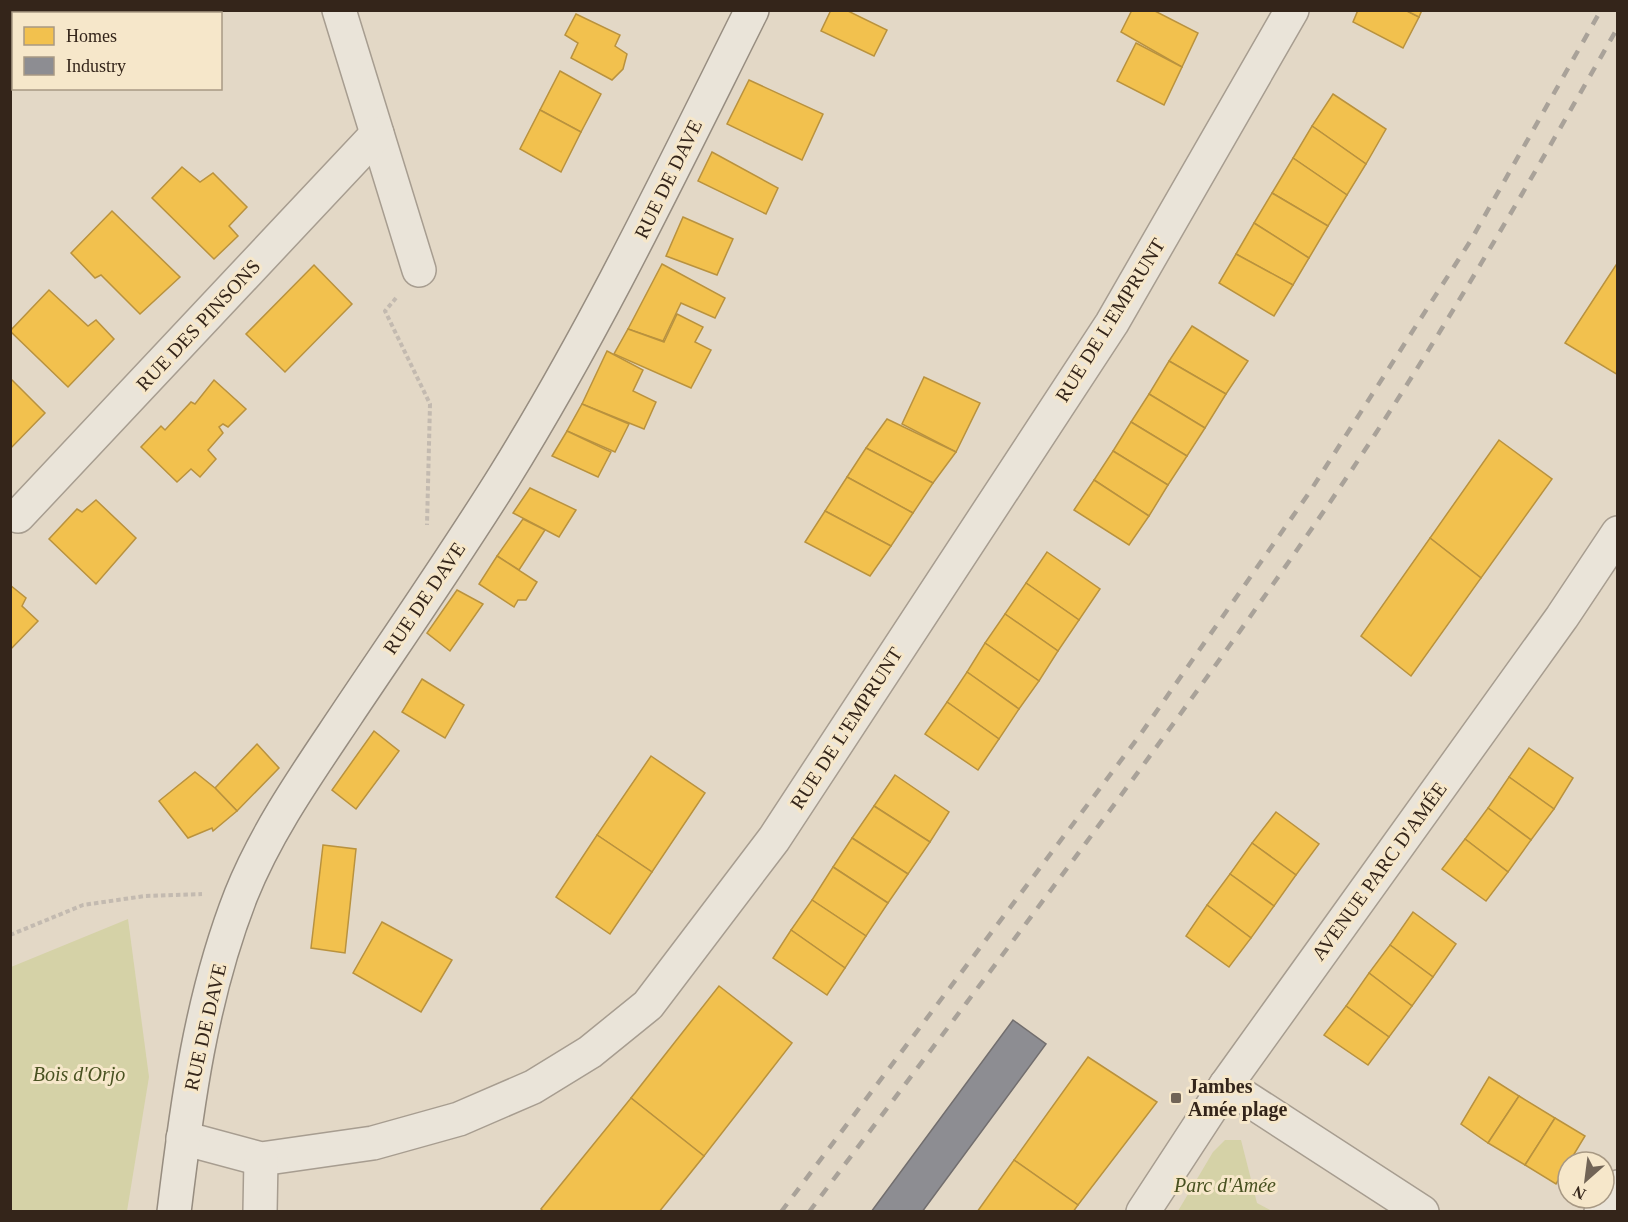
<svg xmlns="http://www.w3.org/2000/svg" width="1628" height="1222" font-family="Georgia,serif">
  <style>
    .green { fill: #d5d2a7 }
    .homes { fill: #f2c14e; stroke: #b9923e; stroke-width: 1.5 }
    .industry { fill: #8d8d92; stroke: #726e6e; stroke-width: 1.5 }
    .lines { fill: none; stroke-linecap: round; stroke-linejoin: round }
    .street-casing { stroke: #a79d90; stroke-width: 36 }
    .secondary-casing { stroke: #978d80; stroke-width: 36 }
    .path { stroke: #c3bab0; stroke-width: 4; stroke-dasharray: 4.5 3; stroke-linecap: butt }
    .street { stroke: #eae4d9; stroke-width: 33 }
    .secondary { stroke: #eae4d9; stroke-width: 33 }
    .rail { stroke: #a9a299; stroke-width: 4.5; stroke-dasharray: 10 10; stroke-linecap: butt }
    .poi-dot { fill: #716456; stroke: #f6e7ca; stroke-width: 2 }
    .labels { text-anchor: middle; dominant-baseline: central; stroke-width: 6; stroke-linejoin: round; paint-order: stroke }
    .street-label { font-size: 20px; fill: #34251a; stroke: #f6e7ca }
    .park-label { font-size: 20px; font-style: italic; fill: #485120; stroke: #f6e7ca }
    .poi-label { font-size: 20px; font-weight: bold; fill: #34251a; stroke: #f6e7ca; text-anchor: start }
  </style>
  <rect width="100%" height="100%" fill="#e3d8c6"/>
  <g class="green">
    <polygon points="128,919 149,1077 127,1211 11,1211 11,967"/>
    <polygon points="1225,1140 1241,1140 1257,1203 1272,1211 1178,1211 1213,1152"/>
  </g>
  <g class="homes">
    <polygon points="30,10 76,10 79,14 27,14"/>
    <polygon points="132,10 182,10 178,14 135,14"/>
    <polygon points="831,10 846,10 887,30 874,56 821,31"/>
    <polygon points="1132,10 1153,10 1198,33 1182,67 1121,32"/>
    <polygon points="1358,10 1405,10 1419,17 1403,48 1353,22"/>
    <polygon points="1405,10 1422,10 1419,17"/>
    <polygon points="576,14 620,35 615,46 627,54 623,69 612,80 571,58 578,43 565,35"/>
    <polygon points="1136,43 1182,67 1164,105 1117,81"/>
    <polygon points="560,71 601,94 581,132 540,110"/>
    <polygon points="749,80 823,114 802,160 727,124"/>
    <polygon points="1333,94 1386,129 1366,164 1312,126"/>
    <polygon points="540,110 581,132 561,172 520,149"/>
    <polygon points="1312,126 1366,164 1347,195 1293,158"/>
    <polygon points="712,152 778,188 766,214 698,181"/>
    <polygon points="1293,158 1347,195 1328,226 1272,193"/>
    <polygon points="182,167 200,182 213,173 247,207 229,226 238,236 214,259 152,198"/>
    <polygon points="1272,193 1328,226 1309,258 1254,223"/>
    <polygon points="112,211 180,277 140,314 101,275 95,278 71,253"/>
    <polygon points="683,217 733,239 717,275 666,256"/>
    <polygon points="1254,223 1309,258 1293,285 1236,254"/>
    <polygon points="1236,254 1293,285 1274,316 1219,283"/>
    <polygon points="1618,262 1618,375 1565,343"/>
    <polygon points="662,264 725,298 715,318 681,303 663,341 628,329"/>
    <polygon points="314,265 352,304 285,372 246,334"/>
    <polygon points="49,290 88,326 96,320 114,339 68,387 10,331"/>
    <polygon points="677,314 703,327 695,342 711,350 691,388 614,354 628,329 664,342"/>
    <polygon points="1192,326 1248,361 1226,394 1169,361"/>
    <polygon points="607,351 643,370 633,391 656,402 644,429 582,404"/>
    <polygon points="1169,361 1226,394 1205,428 1149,394"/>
    <polygon points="924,377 980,403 956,452 902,424"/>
    <polygon points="10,378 45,413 10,449"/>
    <polygon points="214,380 246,409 228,427 223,424 219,427 223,433 208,450 216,459 200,477 191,469 177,482 141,447 161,426 165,430 191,402 195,404"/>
    <polygon points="1149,394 1205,428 1187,456 1131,422"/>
    <polygon points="582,404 629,424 615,452 567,431"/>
    <polygon points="887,419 956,452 933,483 866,448"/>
    <polygon points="1131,422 1187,456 1168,485 1113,451"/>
    <polygon points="567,431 611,452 598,477 552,456"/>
    <polygon points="1499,440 1552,479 1481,578 1430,538"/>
    <polygon points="866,448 933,483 913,513 847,477"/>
    <polygon points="1113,451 1168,485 1149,516 1094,480"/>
    <polygon points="847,477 913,513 891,546 825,511"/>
    <polygon points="1094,480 1149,516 1129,545 1074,510"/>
    <polygon points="530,488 576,510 559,537 513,513"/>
    <polygon points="96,500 136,538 96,584 49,539 77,509 82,512"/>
    <polygon points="825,511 891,546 870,576 805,542"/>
    <polygon points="523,519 545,530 519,570 497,556"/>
    <polygon points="1430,538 1481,578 1411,676 1361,636"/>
    <polygon points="1047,552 1100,589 1079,620 1026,583"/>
    <polygon points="497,556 537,582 526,600 518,600 514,607 479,584"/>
    <polygon points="1026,583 1079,620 1058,651 1005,614"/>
    <polygon points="10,585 26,598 22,606 38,621 10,650"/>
    <polygon points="457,590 483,604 450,651 427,633"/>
    <polygon points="1005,614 1058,651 1039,681 985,643"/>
    <polygon points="985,643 1039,681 1019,709 967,672"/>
    <polygon points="967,672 1019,709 999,739 947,702"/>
    <polygon points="422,679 464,705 445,738 402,712"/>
    <polygon points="947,702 999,739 978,770 925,734"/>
    <polygon points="374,731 399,751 356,809 332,790"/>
    <polygon points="257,744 279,768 237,811 215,788"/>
    <polygon points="1529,748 1573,778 1554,809 1509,777"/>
    <polygon points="651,756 705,793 652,872 597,835"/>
    <polygon points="195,772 215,788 237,811 213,831 212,828 188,838 159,801"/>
    <polygon points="895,775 949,812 930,842 874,806"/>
    <polygon points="1509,777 1554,809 1531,840 1488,808"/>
    <polygon points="874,806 930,842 908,874 852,838"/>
    <polygon points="1488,808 1531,840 1508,872 1465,839"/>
    <polygon points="1276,812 1319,844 1296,875 1252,843"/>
    <polygon points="597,835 652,872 610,934 556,897"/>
    <polygon points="852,838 908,874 888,903 833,867"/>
    <polygon points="1465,839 1508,872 1486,901 1442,869"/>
    <polygon points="1252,843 1296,875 1274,906 1230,874"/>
    <polygon points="323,845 356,849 345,953 311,948"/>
    <polygon points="833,867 888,903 866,936 812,900"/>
    <polygon points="1230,874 1274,906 1251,938 1207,905"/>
    <polygon points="812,900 866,936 845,968 791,930"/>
    <polygon points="1207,905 1251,938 1229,967 1186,936"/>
    <polygon points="1413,912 1456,944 1433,977 1390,945"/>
    <polygon points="382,922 452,960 421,1012 353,973"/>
    <polygon points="791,930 845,968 827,995 773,958"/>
    <polygon points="1390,945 1433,977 1412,1006 1369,973"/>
    <polygon points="1369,973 1412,1006 1389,1037 1346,1006"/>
    <polygon points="719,986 792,1043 704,1156 631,1098"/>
    <polygon points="1346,1006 1389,1037 1368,1065 1324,1035"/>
    <polygon points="1088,1057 1157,1102 1078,1205 1014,1160"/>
    <polygon points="1489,1077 1519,1096 1488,1143 1461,1124"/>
    <polygon points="1519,1096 1555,1118 1525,1165 1488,1143"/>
    <polygon points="631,1098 704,1156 659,1212 544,1212 541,1209"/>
    <polygon points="1555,1118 1585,1136 1556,1184 1525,1165"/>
    <polygon points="1014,1160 1078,1205 1073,1212 977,1212"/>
  </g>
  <polygon class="industry" points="1013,1020 1046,1044 922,1212 871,1212"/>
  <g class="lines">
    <g class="street-casing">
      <g id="street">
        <polyline points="339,10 419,270"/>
        <polyline points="18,516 377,134"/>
        <polyline points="1226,1085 1422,1212"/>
        <polyline points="183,1138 261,1159 373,1143 459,1119 533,1087 590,1052 648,1005 774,839 1112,323 1292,10"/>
        <polyline points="260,1212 261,1159"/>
        <polyline points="1143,1212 1226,1085 1562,617 1618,533"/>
        <polyline points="1601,1212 1618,1187"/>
      </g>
    </g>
    <g class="secondary-casing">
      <path id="secondary" d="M174,1212c13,-108 27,-215 67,-317 26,-65 68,-124 106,-181 53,-79 107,-157 157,-237 93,-150 169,-309 248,-467"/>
    </g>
    <g class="path">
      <polyline points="396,298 385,311 430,404 427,525"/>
      <polyline points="10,935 83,905 145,896 202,894"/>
    </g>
    <use href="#street" class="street"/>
    <use href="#secondary" class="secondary"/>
    <g class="rail">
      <polyline points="781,1212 1140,735 1309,493 1471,240 1601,10"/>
      <path d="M809,1212c175,-233 352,-464 517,-704 106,-155 199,-318 292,-481"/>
    </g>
  </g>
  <rect class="poi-dot" x="1170" y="1092" width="12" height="12" rx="3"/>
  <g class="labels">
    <g class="street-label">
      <text transform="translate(668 179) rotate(-64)">RUE DE DAVE</text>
      <text transform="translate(1110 320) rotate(-58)">RUE DE L'EMPRUNT</text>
      <text transform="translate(198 325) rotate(-47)">RUE DES PINSONS</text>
      <text transform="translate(424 598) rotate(-56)">RUE DE DAVE</text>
      <text transform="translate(846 728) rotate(-57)">RUE DE L'EMPRUNT</text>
      <text transform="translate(1379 871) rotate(-54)">AVENUE PARC D'AMÉE</text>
      <text transform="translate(205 1027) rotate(-77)">RUE DE DAVE</text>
    </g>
    <g class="park-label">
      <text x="79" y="1074">Bois d'Orjo</text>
      <text x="1225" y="1185">Parc d'Amée</text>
    </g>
    <g class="poi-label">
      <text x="1188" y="1086">Jambes<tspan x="1188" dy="23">Amée plage</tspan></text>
    </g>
  </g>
  <rect width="1628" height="1222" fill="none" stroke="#34251a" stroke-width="24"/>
  <rect x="12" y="12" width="210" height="78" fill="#f6e7ca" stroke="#a89984" stroke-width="1.5"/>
  <rect x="24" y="27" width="30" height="18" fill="#f2c14e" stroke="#a89984" stroke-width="1.5"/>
  <text x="66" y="42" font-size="18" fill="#34251a">Homes</text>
  <rect x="24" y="57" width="30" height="18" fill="#8d8d92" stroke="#a89984" stroke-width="1.5"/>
  <text x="66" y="72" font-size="18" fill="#34251a">Industry</text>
  <g transform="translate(1586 1180) rotate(208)"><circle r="28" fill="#f6e7ca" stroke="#a89984" stroke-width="1.5"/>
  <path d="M0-4.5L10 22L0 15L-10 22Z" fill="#716456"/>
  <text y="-9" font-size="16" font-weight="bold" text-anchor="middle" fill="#34251a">N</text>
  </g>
</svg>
